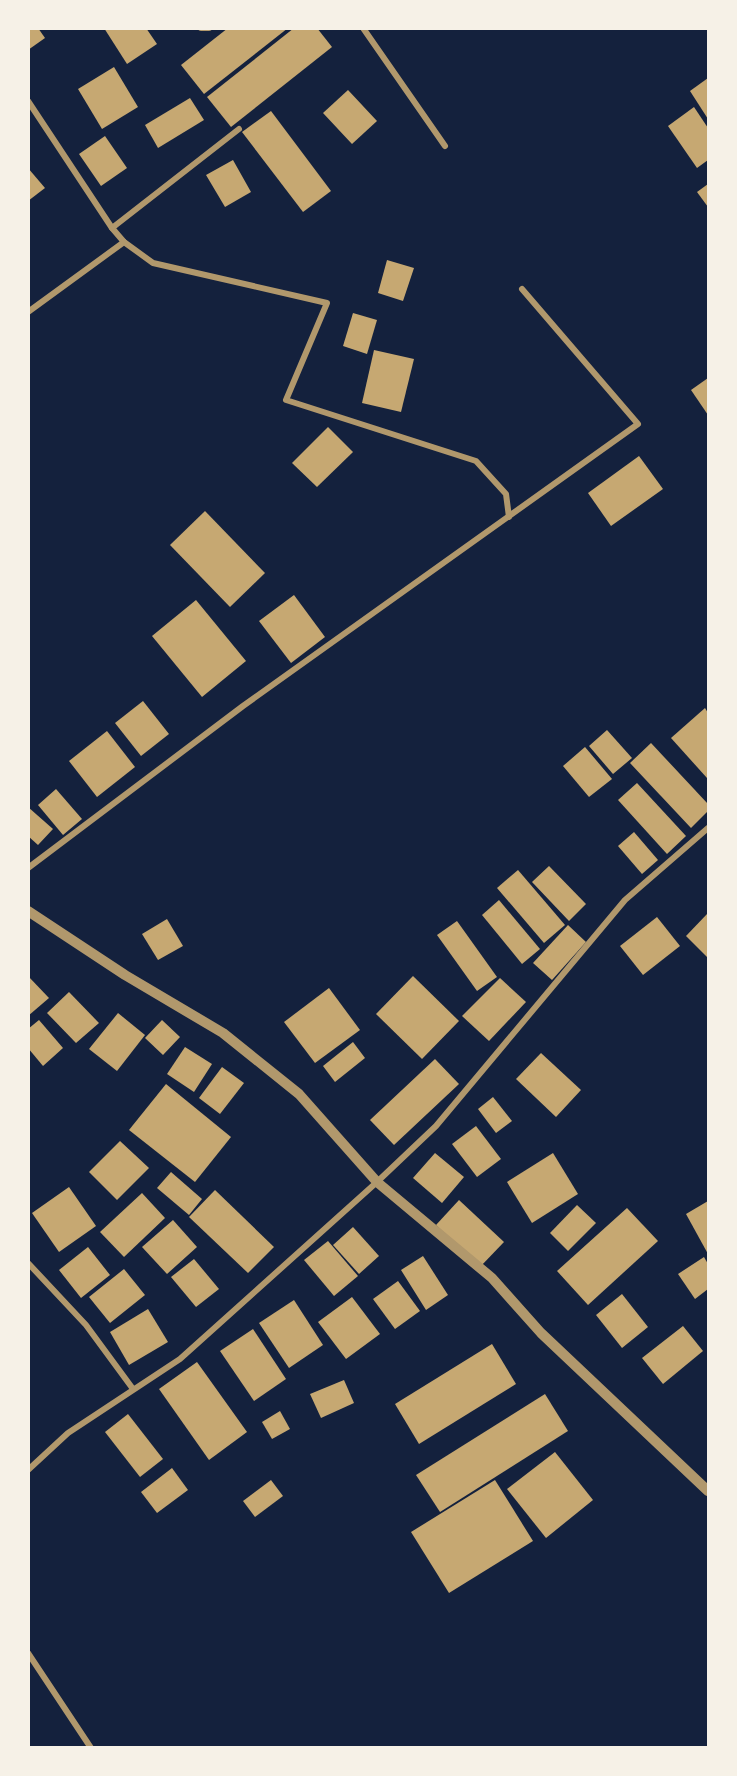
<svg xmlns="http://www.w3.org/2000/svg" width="737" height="1776" font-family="'Nunito Sans',sans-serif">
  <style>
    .building { fill: #c6a872 }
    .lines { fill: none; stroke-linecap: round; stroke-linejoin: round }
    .minor { stroke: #b1986c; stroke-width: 6 }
    .tertiary { stroke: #b1986c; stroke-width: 10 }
  </style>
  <rect width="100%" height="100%" fill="#14213d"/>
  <g class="building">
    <polygon points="28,28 38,28 45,38 28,50"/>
    <polygon points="104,28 146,28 157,44 127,64"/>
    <polygon points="228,28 288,28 204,94 181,65"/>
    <polygon points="294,28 317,28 332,47 231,127 207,97"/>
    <polygon points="114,67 138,107 102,129 78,89"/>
    <polygon points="708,78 708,119 690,91"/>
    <polygon points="348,90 377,121 352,144 323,113"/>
    <polygon points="190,98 204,120 158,148 145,125"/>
    <polygon points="694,107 708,128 708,160 697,168 668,126"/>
    <polygon points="271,111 331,191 303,212 242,132"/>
    <polygon points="105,136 127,168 101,186 79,154"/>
    <polygon points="233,160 251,192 225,207 206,175"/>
    <polygon points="28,168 45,188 28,201"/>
    <polygon points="708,184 708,207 697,192"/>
    <polygon points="387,260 414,268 403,301 378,293"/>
    <polygon points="353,313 377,320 367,354 343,346"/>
    <polygon points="374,350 414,359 401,412 362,403"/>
    <polygon points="708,378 708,415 691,390"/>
    <polygon points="328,427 353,452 317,487 292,463"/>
    <polygon points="639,456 663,489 611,526 588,493"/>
    <polygon points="205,511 265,573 230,607 170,545"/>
    <polygon points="294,595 325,637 291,663 259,621"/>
    <polygon points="196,600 246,661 202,697 152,636"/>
    <polygon points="143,701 169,734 141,756 115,723"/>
    <polygon points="705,708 708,713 707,778 671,738"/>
    <polygon points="607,730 632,758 613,774 589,746"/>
    <polygon points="107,731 135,767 97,797 69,761"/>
    <polygon points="651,743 708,804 708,811 691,828 630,763"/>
    <polygon points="585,747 612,779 589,797 563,766"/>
    <polygon points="637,783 686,836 667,854 618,800"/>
    <polygon points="56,789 82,819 63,835 38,805"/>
    <polygon points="28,807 53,829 38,845 28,836"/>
    <polygon points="634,832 658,860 642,874 618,846"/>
    <polygon points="549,866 586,904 569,921 532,882"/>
    <polygon points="518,870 565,925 544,943 497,888"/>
    <polygon points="499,900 540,949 522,964 482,915"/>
    <polygon points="708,913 708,958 686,936"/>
    <polygon points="657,917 680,946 643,975 620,946"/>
    <polygon points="167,919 183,946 158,960 142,934"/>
    <polygon points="457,921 497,977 477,991 437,935"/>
    <polygon points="568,925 586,942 552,980 533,963"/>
    <polygon points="28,976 49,998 28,1016"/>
    <polygon points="413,976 459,1021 422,1059 376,1014"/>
    <polygon points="500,978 526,1002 489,1041 462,1016"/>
    <polygon points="329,988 360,1030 315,1063 284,1022"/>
    <polygon points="69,992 99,1023 76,1043 47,1013"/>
    <polygon points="118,1013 145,1035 117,1071 89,1049"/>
    <polygon points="39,1020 63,1048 43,1066 28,1048 28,1029"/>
    <polygon points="162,1020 180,1037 163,1055 145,1038"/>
    <polygon points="353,1042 365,1058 335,1082 323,1066"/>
    <polygon points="185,1047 212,1064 194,1092 167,1074"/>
    <polygon points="541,1053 581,1090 556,1117 516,1079"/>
    <polygon points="435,1059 459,1084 394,1145 370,1120"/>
    <polygon points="222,1067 244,1083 220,1114 199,1098"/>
    <polygon points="166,1084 231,1137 195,1182 129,1130"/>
    <polygon points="493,1097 512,1121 496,1133 478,1109"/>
    <polygon points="476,1126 501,1159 477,1177 452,1144"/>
    <polygon points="120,1141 149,1168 117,1200 89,1172"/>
    <polygon points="435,1153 464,1177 442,1203 413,1178"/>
    <polygon points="553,1153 578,1194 532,1223 507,1182"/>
    <polygon points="171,1172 202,1199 189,1215 157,1188"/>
    <polygon points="69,1187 96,1226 59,1252 32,1213"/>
    <polygon points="215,1190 274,1247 248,1273 189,1217"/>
    <polygon points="142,1193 165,1218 124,1257 100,1232"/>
    <polygon points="459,1200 504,1242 480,1267 436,1225"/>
    <polygon points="708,1201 708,1254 686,1214"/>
    <polygon points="577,1205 596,1223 568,1251 550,1233"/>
    <polygon points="627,1208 658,1241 588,1305 557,1271"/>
    <polygon points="173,1220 197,1247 167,1274 142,1247"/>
    <polygon points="353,1227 379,1256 359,1274 333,1245"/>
    <polygon points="328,1241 358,1276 334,1296 304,1260"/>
    <polygon points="88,1247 110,1275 81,1298 59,1270"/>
    <polygon points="423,1256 448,1295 426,1310 401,1270"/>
    <polygon points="704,1257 708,1264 708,1289 695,1299 678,1274"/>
    <polygon points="194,1259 219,1289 196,1307 171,1277"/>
    <polygon points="124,1269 145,1295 110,1323 89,1297"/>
    <polygon points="398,1281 420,1311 395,1329 373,1299"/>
    <polygon points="622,1294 648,1327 622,1348 596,1315"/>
    <polygon points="352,1297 380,1334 346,1359 318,1322"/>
    <polygon points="294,1300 323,1345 289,1368 259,1323"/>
    <polygon points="148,1309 168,1342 129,1365 110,1332"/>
    <polygon points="683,1326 703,1351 663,1384 642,1358"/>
    <polygon points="253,1329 286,1379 254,1401 220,1351"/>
    <polygon points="492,1344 516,1384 419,1444 395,1404"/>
    <polygon points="197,1362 247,1432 209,1460 159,1389"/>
    <polygon points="344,1380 354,1403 321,1418 310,1394"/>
    <polygon points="545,1394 568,1431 440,1512 416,1475"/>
    <polygon points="280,1411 290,1429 272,1439 262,1422"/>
    <polygon points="128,1414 163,1459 140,1477 105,1432"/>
    <polygon points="555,1452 593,1500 546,1538 507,1489"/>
    <polygon points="172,1468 188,1490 157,1513 141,1492"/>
    <polygon points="271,1480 283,1496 255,1517 243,1501"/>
    <polygon points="495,1480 533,1541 449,1593 411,1532"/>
  </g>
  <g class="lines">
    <g class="minor">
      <polyline points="201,28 209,28"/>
      <polyline points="363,28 445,146"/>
      <polyline points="28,101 112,228 124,242 153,263 327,303 286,400 476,461 506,494 509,517"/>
      <polyline points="112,228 239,129"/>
      <polyline points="28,312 124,242"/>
      <polyline points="28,868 243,706 638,424 522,289"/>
      <polyline points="28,1263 86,1325 133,1389"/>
      <polyline points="28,1470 68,1433 180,1359 377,1182 436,1126 625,900 708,828"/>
      <polyline points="28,1653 91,1748"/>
    </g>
    <polyline class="tertiary" points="28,911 125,975 223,1033 299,1094 377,1182 492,1278 541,1333 708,1491"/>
  </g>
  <rect width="737" height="1776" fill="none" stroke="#f6f1e7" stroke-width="60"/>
</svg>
